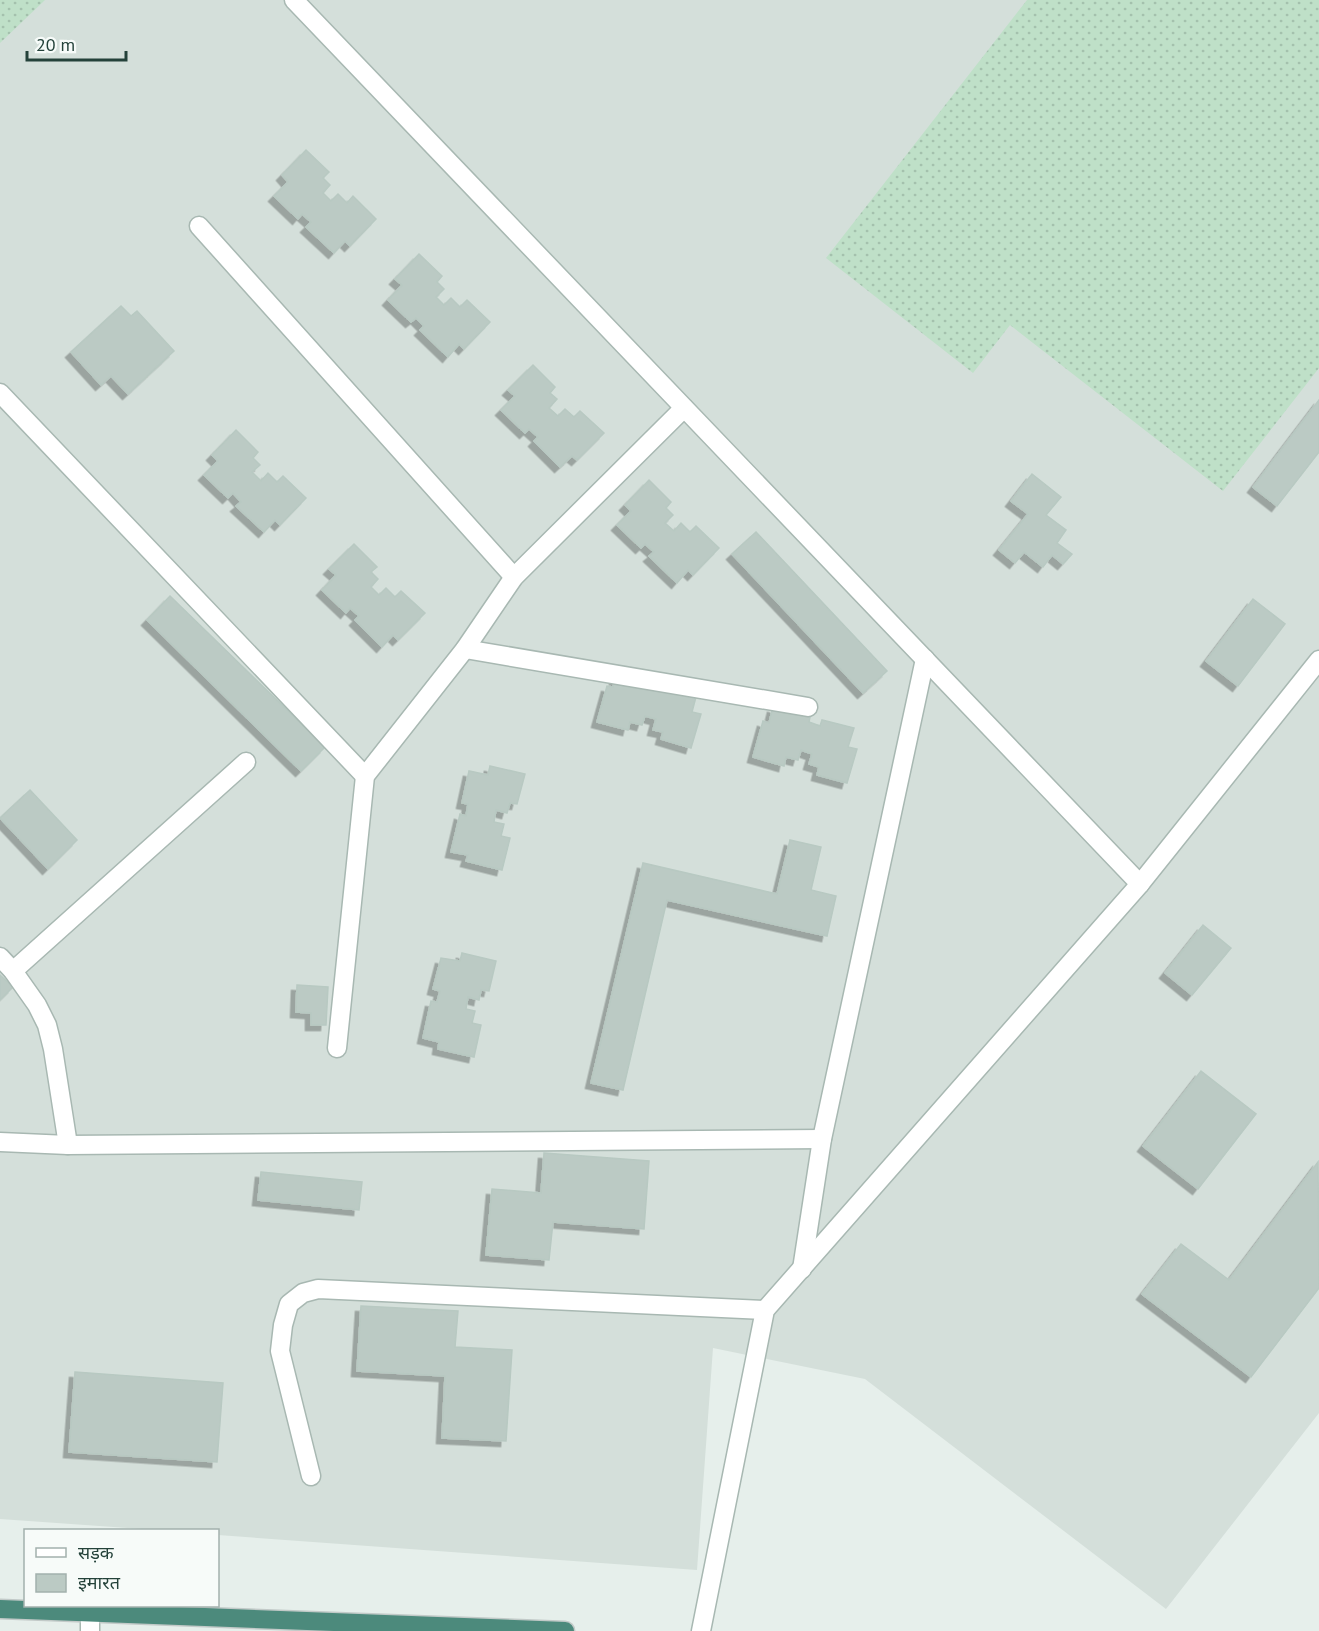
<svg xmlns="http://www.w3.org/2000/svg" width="1319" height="1631" font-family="'PT Sans','Noto Sans Devanagari',sans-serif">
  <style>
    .built { fill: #d4dfda }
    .grass { fill: url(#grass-dots) }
    .building { fill: #bbcac4; stroke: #b8c9c2; stroke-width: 1.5; filter: url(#shadow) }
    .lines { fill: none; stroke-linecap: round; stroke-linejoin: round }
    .service-casing { stroke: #a8b8b2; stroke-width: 21 }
    .minor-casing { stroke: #a8b8b2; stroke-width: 21 }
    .trunk-casing { stroke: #c2cac8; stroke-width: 21 }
    .service { stroke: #fff; stroke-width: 18 }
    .minor { stroke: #fff; stroke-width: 18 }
    .trunk { stroke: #4c8a7c; stroke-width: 18 }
  </style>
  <defs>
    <pattern id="grass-dots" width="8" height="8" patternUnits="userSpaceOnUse" patternTransform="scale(1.5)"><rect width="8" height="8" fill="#bfe0c8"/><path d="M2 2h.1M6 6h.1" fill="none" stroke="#a4c1ad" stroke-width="1.8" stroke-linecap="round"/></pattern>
    <filter id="shadow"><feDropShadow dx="-5.5" dy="5.5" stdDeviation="0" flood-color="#0004"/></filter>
  </defs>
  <rect width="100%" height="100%" fill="#e6efeb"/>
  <polygon class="built" points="0,0 1319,0 1319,1413 1166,1609 865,1379 713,1348 697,1570 218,1535 218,1530 156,1530 0,1519"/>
  <g class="grass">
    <polygon points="0,0 45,0 0,43"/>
    <polygon points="1027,0 1319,0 1319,368 1223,491 1010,325 973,373 826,258"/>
  </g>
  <g class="building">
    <polygon points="306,150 329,172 323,178 330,185 323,193 331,201 338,194 347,203 353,196 376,219 350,246 345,241 334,253 306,227 311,222 302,214 298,219 274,196 288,182 282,175"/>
    <polygon points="419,254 442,276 437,282 444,289 436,297 444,305 451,298 460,307 467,300 490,322 464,349 459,344 448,357 420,330 424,326 416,318 411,322 388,300 402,285 395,279"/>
    <polygon points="121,306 131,316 137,311 174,351 128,394 111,376 101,385 71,352"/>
    <polygon points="533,365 555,387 550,393 557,399 549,408 558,416 565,409 574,417 580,411 604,433 577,460 572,456 560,467 534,441 538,437 529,429 525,433 501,410 515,396 508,390"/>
    <polygon points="1319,400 1319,452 1277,506 1253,487"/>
    <polygon points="236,430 258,452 253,458 260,465 252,472 261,481 268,473 277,482 283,476 306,498 280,525 275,520 264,532 236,506 241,502 233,493 228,498 204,475 218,461 212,455"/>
    <polygon points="1032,474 1061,497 1046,515 1066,530 1057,543 1072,554 1063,564 1052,555 1043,567 1024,552 1015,563 999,550 1028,514 1011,501"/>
    <polygon points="649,480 671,502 666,508 673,515 665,523 674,531 681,523 690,532 696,526 719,548 693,575 688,570 677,583 649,556 654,552 645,544 641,548 617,525 631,511 625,505"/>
    <polygon points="756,532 887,671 863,693 732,554"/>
    <polygon points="354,544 377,567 371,572 378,579 371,587 379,595 386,588 395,597 401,591 425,613 398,640 393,635 382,647 355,620 359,616 350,608 346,613 322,590 336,575 329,569"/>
    <polygon points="170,596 325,747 301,771 147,620"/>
    <polygon points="1253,599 1285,624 1238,686 1206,661"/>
    <polygon points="617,672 697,693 692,712 701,714 691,748 661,739 663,732 653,730 656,719 645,716 642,725 630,722 628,730 597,722 607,686 613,687"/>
    <polygon points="773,707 810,717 809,722 820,726 822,720 854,728 848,747 857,749 847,783 817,775 819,767 809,764 812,754 801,750 798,760 786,757 784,766 753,757 763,721 769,723"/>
    <polygon points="490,766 525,774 517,804 510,803 507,813 496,810 494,822 504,824 501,836 510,838 502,870 466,861 468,855 451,852 460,814 466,816 468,804 462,803 469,771 488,775"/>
    <polygon points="30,790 77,840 48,869 0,818"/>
    <polygon points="790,840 821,847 811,890 836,896 827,936 667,900 623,1090 591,1083 643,863 777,894"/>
    <polygon points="1203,925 1231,948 1192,995 1165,973"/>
    <polygon points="462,953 496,961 489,991 481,990 479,1000 468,997 466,1009 475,1011 472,1023 481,1025 474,1057 438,1049 439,1042 423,1038 431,1001 437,1002 440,991 433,989 441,958 460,961"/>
    <polygon points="0,975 13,987 0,1000"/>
    <polygon points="297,985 328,987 326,1025 311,1025 311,1013 296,1012"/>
    <polygon points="1201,1071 1256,1114 1198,1189 1143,1146"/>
    <polygon points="544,1153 649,1161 644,1229 553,1222 549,1260 486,1255 492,1189 541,1193"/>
    <polygon points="1318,1162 1319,1288 1251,1377 1142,1294 1181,1244 1229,1280"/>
    <polygon points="261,1172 362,1182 359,1210 258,1200"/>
    <polygon points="361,1306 458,1311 455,1347 512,1350 506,1441 442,1438 445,1376 357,1371"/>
    <polygon points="75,1372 223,1383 217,1462 69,1452"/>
  </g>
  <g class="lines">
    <g class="service-casing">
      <g id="service">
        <polyline points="199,226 514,577"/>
        <polyline points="0,393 365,776"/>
        <polyline points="465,649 808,707"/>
        <polyline points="0,957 13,971 37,1005 47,1025 53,1049 68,1145"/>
        <polyline points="13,971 246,762"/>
        <polyline points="337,1048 365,776 465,649 514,577 684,408"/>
        <polyline points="0,1142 68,1145 822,1139"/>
        <polyline points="311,1476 280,1351 283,1325 289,1304 303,1293 318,1289 765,1310"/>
      </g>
    </g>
    <g class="minor-casing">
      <g id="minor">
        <polyline points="294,0 1140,884"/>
        <polyline points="802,1269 822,1139 925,659"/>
        <polyline points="90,1631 90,1614"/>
        <polyline points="701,1631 765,1310 1140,884 1319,660"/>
      </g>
    </g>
    <g class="trunk-casing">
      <polyline id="trunk" points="0,1609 565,1631"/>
    </g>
    <use href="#service" class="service"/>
    <use href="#minor" class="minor"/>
    <use href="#trunk" class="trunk"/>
  </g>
  <rect x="24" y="1529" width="195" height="78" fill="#f7fbf9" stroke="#a3b1ad" stroke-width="1.5"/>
  <rect x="36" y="1548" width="30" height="9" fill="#ffffff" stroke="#a3b1ad" stroke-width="1.5"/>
  <text x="78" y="1559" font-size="18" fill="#24423a">सड़क</text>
  <rect x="36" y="1574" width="30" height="18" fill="#bbcac4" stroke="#a3b1ad" stroke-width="1.5"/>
  <text x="78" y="1589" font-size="18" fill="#24423a">इमारत</text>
  <path d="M27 51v9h99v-9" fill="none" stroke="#24423a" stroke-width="3"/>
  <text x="36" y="51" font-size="18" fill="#24423a" stroke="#f7fbf9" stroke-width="4.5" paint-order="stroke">20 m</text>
</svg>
